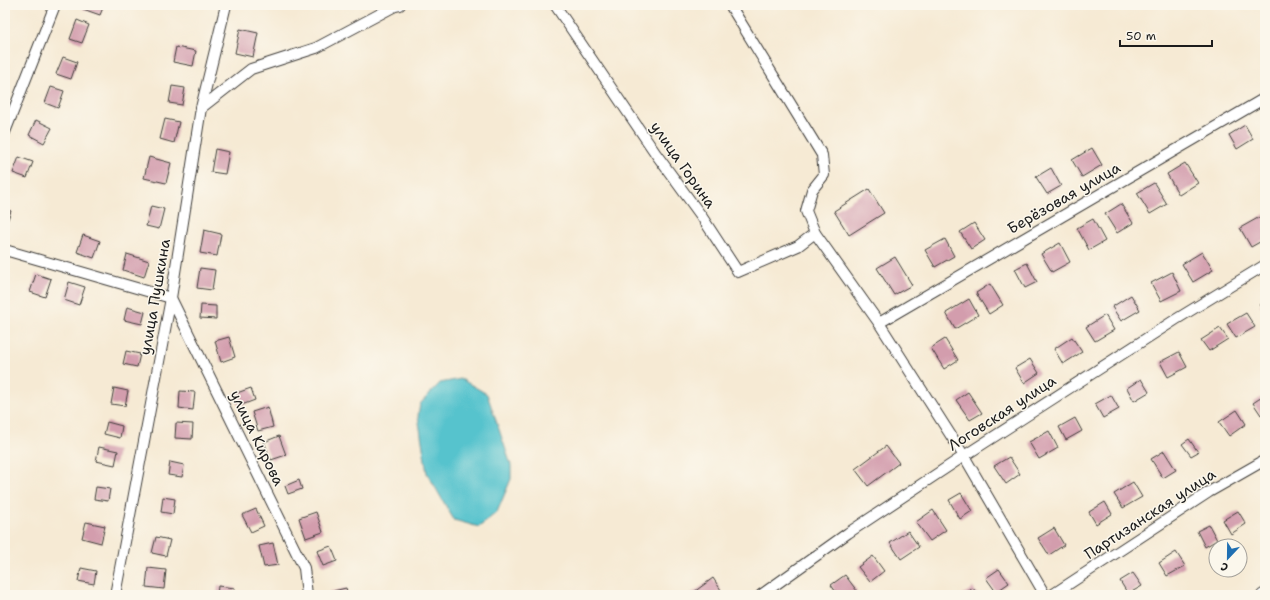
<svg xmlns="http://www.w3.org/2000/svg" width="1270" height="600" font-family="'Shantell Sans',sans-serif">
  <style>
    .water { fill: #56c3cd; stroke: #397074 }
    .building { fill: #d39dad }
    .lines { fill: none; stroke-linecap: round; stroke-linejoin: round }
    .minor-casing { stroke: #3d3b38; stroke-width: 12 }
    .minor { stroke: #fff; stroke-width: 10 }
    .labels { text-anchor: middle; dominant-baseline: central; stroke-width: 3; stroke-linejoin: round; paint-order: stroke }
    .street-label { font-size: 15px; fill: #1c1c1c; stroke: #fbf7ec }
  </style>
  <rect width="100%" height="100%" fill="#fbf7ec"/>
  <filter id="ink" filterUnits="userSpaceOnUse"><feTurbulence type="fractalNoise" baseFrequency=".025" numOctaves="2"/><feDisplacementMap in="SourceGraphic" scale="8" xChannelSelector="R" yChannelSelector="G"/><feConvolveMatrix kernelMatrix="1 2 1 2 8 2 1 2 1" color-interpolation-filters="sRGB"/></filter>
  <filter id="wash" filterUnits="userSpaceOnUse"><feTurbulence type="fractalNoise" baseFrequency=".012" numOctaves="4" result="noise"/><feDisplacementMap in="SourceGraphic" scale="16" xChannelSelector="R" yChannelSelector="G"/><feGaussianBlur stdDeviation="0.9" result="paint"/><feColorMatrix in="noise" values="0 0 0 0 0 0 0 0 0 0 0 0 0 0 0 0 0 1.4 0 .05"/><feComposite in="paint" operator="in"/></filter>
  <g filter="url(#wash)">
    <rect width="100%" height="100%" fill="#f6ead4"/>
    <polygon class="water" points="461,379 487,394 511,465 511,479 497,512 479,527 454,520 427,473 418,416 420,404 440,383"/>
    <g id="blocks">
      <g class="building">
        <polygon points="84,5 104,5 100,15 83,9"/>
        <polygon points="77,20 89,25 82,43 70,39"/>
        <polygon points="240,29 258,33 253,57 235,53"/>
        <polygon points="176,47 196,51 193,66 173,62"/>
        <polygon points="63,57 77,62 71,79 56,74"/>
        <polygon points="172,86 185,88 182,105 169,103"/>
        <polygon points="51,87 64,91 58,108 45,103"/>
        <polygon points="165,119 179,122 174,143 160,139"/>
        <polygon points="36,120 52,128 44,143 29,135"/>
        <polygon points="1245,125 1253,139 1237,149 1229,135"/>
        <polygon points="1092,148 1102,165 1082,177 1072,160"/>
        <polygon points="215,149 229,152 225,174 211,172"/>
        <polygon points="19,157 33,162 27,178 13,173"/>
        <polygon points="149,157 171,163 166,183 144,178"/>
        <polygon points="1185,163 1198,183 1179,195 1167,174"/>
        <polygon points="1051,168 1061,186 1047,194 1036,177"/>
        <polygon points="1154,183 1167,204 1150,214 1137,193"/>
        <polygon points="869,189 884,213 849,235 834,211"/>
        <polygon points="1121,204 1133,223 1117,233 1105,214"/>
        <polygon points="151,206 164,209 159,229 146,226"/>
        <polygon points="5,209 11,211 5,227"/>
        <polygon points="1265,214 1265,239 1251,247 1240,228"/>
        <polygon points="1093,219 1105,241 1089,250 1077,228"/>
        <polygon points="974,223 985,240 971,249 960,232"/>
        <polygon points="204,230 221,234 217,256 200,253"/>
        <polygon points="83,235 100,241 94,258 77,252"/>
        <polygon points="945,239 954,256 935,267 925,250"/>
        <polygon points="1060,243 1070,262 1052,272 1041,254"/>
        <polygon points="1202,252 1213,270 1193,282 1182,264"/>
        <polygon points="127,254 149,261 144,277 123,270"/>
        <polygon points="895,257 912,285 894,295 877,268"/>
        <polygon points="1027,263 1037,282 1025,288 1015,269"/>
        <polygon points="200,268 215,270 212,290 197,288"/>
        <polygon points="1172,272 1181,291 1161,301 1151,283"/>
        <polygon points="36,274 51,279 45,297 30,292"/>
        <polygon points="69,282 85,287 79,305 64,300"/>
        <polygon points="990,284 1003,305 989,314 976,293"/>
        <polygon points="1131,295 1140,310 1121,321 1112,307"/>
        <polygon points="969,299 978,315 955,329 946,313"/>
        <polygon points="1265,301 1265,312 1260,305"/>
        <polygon points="201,305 216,306 216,319 200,318"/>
        <polygon points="127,307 145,312 142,324 124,320"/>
        <polygon points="1246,313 1255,327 1236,338 1227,324"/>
        <polygon points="1105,315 1114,330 1095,341 1086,327"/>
        <polygon points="1220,328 1228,339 1209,351 1201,340"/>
        <polygon points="229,337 235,357 221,362 215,341"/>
        <polygon points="1072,337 1082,352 1063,364 1054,349"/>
        <polygon points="945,339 958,360 944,369 931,348"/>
        <polygon points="126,351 140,354 137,367 123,364"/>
        <polygon points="1179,352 1187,367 1168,377 1160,362"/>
        <polygon points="1030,359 1039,373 1024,383 1015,368"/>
        <polygon points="1141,379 1149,392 1134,401 1127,388"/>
        <polygon points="114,388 128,391 125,406 111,404"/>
        <polygon points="251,388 255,400 239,406 234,394"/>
        <polygon points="180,391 195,392 193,410 179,408"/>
        <polygon points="968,392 982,413 970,420 956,400"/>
        <polygon points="1111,395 1119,409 1103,418 1095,404"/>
        <polygon points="1265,395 1265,413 1261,415 1253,403"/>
        <polygon points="268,407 273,427 258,431 252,412"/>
        <polygon points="1237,410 1246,424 1229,436 1219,422"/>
        <polygon points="1075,418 1082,431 1066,440 1059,427"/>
        <polygon points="107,422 122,426 120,438 104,434"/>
        <polygon points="176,423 193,424 192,439 175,438"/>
        <polygon points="1049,431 1058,448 1039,459 1029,442"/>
        <polygon points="279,436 286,455 271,460 264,442"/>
        <polygon points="1189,439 1198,452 1191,456 1182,444"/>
        <polygon points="886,446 899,463 868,486 855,469"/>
        <polygon points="99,447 118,451 115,465 96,461"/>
        <polygon points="1164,451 1176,470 1163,478 1151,459"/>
        <polygon points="1009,457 1020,474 1006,484 994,466"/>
        <polygon points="170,462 184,465 182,477 168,475"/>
        <polygon points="299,480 302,489 288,494 285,486"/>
        <polygon points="1133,482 1142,497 1123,508 1114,494"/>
        <polygon points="96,487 110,489 108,501 94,499"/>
        <polygon points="961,493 972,511 960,519 949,500"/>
        <polygon points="163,497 175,499 173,514 161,512"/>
        <polygon points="1105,502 1112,514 1096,524 1089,512"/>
        <polygon points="256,509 264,526 251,532 242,515"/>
        <polygon points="933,510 946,530 930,541 916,522"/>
        <polygon points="1238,511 1246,524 1231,534 1223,520"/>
        <polygon points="316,512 323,532 306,538 299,518"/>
        <polygon points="86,522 105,526 101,543 82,538"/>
        <polygon points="1209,525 1217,540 1205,547 1197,531"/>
        <polygon points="1054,528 1064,545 1049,555 1038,538"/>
        <polygon points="908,531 919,547 901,559 890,543"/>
        <polygon points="156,537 170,540 166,556 152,553"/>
        <polygon points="273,543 278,565 264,567 259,546"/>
        <polygon points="331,546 337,561 323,566 317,551"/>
        <polygon points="1176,552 1185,566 1167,576 1159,563"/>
        <polygon points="873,556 884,571 870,582 858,567"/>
        <polygon points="81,568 96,571 94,584 78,581"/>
        <polygon points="148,568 166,570 164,589 146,587"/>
        <polygon points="999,569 1009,583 996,592 986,578"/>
        <polygon points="1133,573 1142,586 1128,594 1120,581"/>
        <polygon points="845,575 857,591 852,595 838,595 831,585"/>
        <polygon points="713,578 721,590 714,595 690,595"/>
        <polygon points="218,586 235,588 234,595 217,595"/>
        <polygon points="346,588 348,595 330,595 329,592"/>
        <polygon points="973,588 978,595 962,595"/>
      </g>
    </g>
  </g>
  <g filter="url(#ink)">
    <use href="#blocks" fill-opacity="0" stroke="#3d3b38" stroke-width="1"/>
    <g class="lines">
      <g class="minor-casing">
        <g id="minor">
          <polyline points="555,5 656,154 702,217 738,272 798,246 815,233"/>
          <polyline points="730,5 822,155 824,175 812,190 806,211 815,233 879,323 964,456 1045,595"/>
          <polyline points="201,108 251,69 316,48 395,6 400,5"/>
          <polyline points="5,132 55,5"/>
          <polyline points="5,250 171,298 304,568 307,595"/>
          <polyline points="879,323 1265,98"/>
          <polyline points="115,595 171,298 201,108 226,5"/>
          <polyline points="761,595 848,533 964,456 1175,320 1265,265"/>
          <polyline points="1052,595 1209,492 1265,460"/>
          <polyline points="1262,595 1265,593"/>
        </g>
      </g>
      <use href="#minor" class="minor"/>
    </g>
  </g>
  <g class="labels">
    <g class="street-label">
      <text transform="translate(683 165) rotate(55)">улица Горина</text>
      <text transform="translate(1064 198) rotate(-30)">Берёзовая улица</text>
      <text transform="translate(155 297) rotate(-80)">улица Пушкина</text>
      <text transform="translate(1002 413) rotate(-33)">Логовская улица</text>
      <text transform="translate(257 438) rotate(64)">улица Кирова</text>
      <text transform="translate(1150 514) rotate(-33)">Партизанская улица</text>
    </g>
  </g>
  <rect width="1270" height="600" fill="none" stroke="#fbf7ec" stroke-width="20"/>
  <g transform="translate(1228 558) rotate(202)"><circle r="19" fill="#fbf7ec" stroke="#a29f99"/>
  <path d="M0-3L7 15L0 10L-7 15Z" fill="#1f6fb2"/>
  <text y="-6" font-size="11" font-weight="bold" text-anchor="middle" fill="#1c1c1c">С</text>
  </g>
  <path d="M1120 40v6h92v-6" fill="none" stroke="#1c1c1c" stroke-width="2"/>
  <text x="1126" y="40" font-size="12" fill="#1c1c1c" stroke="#fbf7ec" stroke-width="3" paint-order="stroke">50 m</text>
</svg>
